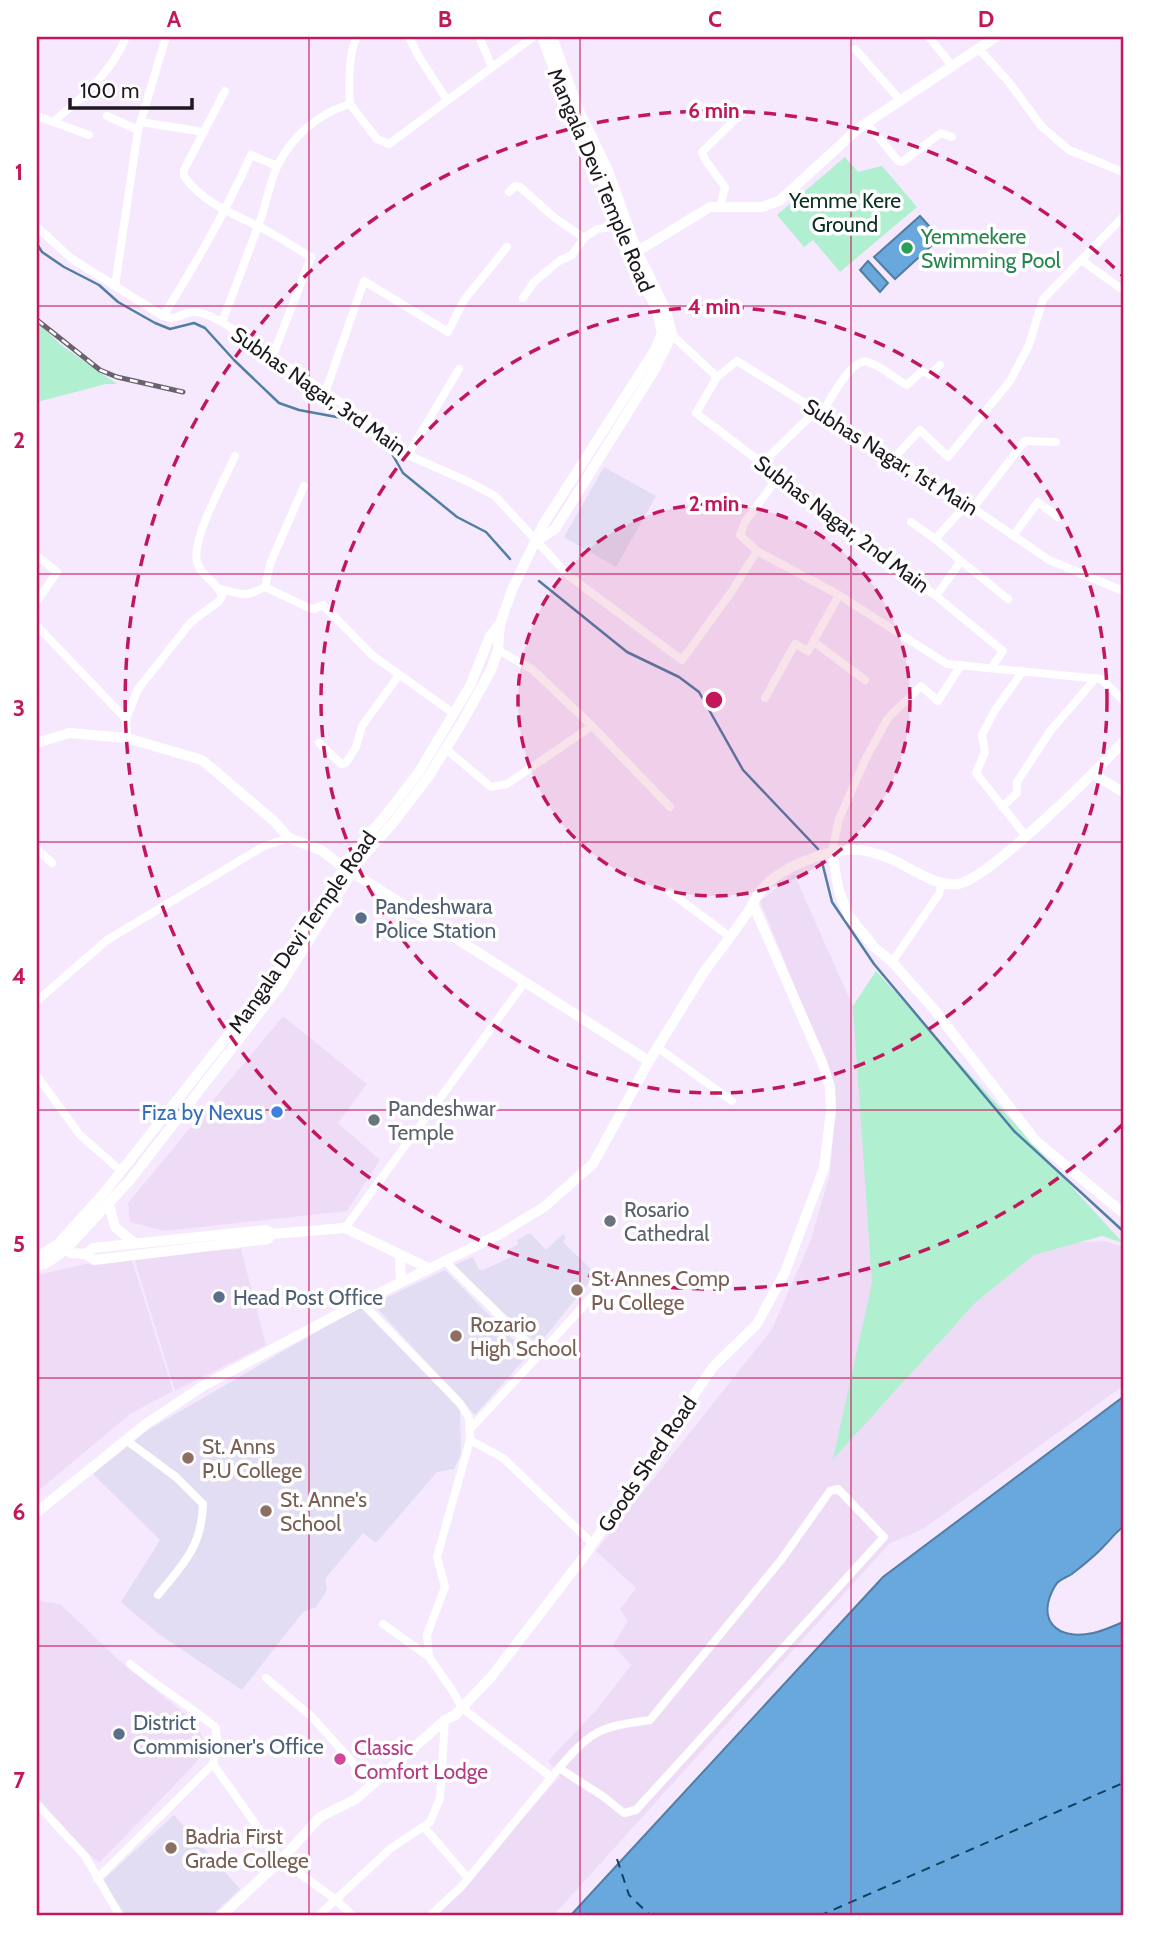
<svg xmlns="http://www.w3.org/2000/svg" width="1160" height="1953" font-family="Cabin,sans-serif">
  <style>
    .built { fill: #eedcf7 }
    .education { fill: #e2ddf3 }
    .green { fill: #b0efcf }
    .water { fill: #69a8dc; stroke: #527da4; stroke-width: 2 }
    .lines { fill: none; stroke-linecap: round; stroke-linejoin: round }
    .stream { stroke: #527da4; stroke-width: 2.5 }
    .ferry { stroke: #104063; stroke-width: 2; stroke-dasharray: 9 7; stroke-linecap: butt }
    .minor { stroke: #fff; stroke-width: 8 }
    .tertiary { stroke: #fff; stroke-width: 10 }
    .secondary { stroke: #fff; stroke-width: 10 }
    .rail-casing { stroke: #6a626e; stroke-width: 5 }
    .rail { stroke: #fff; stroke-width: 2.5; stroke-dasharray: 8; stroke-linecap: butt }
    .grid { fill: none; stroke: #c2185b; stroke-width: 2; stroke-opacity: 0.55 }
    .ring { fill: none; stroke: #c2185b; stroke-width: 3.5; stroke-dasharray: 12 9 }
    .leisure-dot { fill: #2e9e5b; stroke: #fff; stroke-width: 2.5 }
    .service-dot { fill: #5c6f8a; stroke: #fff; stroke-width: 2.5 }
    .shop-dot { fill: #3f7fe0; stroke: #fff; stroke-width: 2.5 }
    .worship-dot { fill: #6b7280; stroke: #fff; stroke-width: 2.5 }
    .education-dot { fill: #8d6e63; stroke: #fff; stroke-width: 2.5 }
    .hotel-dot { fill: #d1479c; stroke: #fff; stroke-width: 2.5 }
    .labels { text-anchor: middle; dominant-baseline: central; stroke-width: 7; stroke-linejoin: round; paint-order: stroke }
    .street-label { font-size: 21px; fill: #1e1920; stroke: #fff }
    .park-label { font-size: 21px; fill: #0a3121; stroke: #fff }
    .leisure-label { font-size: 21px; fill: #27864d; stroke: #fff; text-anchor: start }
    .service-label { font-size: 21px; fill: #4e5e75; stroke: #fff; text-anchor: start }
    .worship-label { font-size: 21px; fill: #5b616d; stroke: #fff; text-anchor: start }
    .shop-label { font-size: 21px; fill: #366cbe; stroke: #fff; text-anchor: end }
    .education-label { font-size: 21px; fill: #785e54; stroke: #fff; text-anchor: start }
    .hotel-label { font-size: 21px; fill: #b23c85; stroke: #fff; text-anchor: start }
    .centre { fill: #c2185b; stroke: #fff; stroke-width: 3.5 }
    .ring-label { font-size: 21px; text-anchor: middle; font-weight: bold; fill: #c2185b; stroke: #fff; stroke-width: 7; stroke-linejoin: round; paint-order: stroke }
    .neatline { fill: none; stroke: #c2185b; stroke-width: 2.5 }
    .grid-label { font-size: 23px; text-anchor: middle; font-weight: bold; fill: #c2185b }
  </style>
  <rect width="100%" height="100%" fill="#f6e9fe"/>
  <g class="built">
    <polygon points="794,874 870,1045 1013,1258 1052,1244 1105,1241 1123,1247 1123,1386 923,1529 889,1544 553,1916 436,1916 560,1776 548,1761 599,1707 631,1665 613,1645 628,1621 620,1609 636,1588 596,1551 772,1329 810,1242 830,1174 836,1100 830,1072 760,901"/>
    <polygon points="283,1016 367,1084 338,1123 380,1160 347,1211 164,1231 130,1222 128,1203"/>
    <polygon points="241,1249 266,1345 175,1391 133,1255"/>
    <polygon points="130,1254 173,1391 130,1414 37,1492 37,1275"/>
    <polygon points="40,1601 60,1604 121,1662 195,1722 207,1746 194,1765 99,1863 83,1849 37,1798 37,1603"/>
  </g>
  <g class="education">
    <polygon points="604,467 656,496 616,567 564,537"/>
    <polygon points="530,1233 546,1250 563,1234 566,1238 563,1242 596,1274 543,1339 536,1341 528,1336 454,1265 473,1257 479,1270 483,1270 511,1257 509,1249 518,1244 517,1240"/>
    <polygon points="445,1270 528,1355 475,1415 373,1304"/>
    <polygon points="361,1306 460,1410 461,1454 454,1469 437,1472 376,1543 363,1533 325,1579 327,1590 316,1607 303,1612 242,1690 160,1635 121,1602 160,1540 93,1474 148,1430"/>
    <polygon points="174,1815 240,1889 211,1916 126,1916 102,1881"/>
  </g>
  <g class="green">
    <polygon points="845,157 858,172 882,166 917,207 840,272 813,240 804,247 777,215"/>
    <polygon points="37,322 61,345 117,384 106,384 37,402"/>
    <polygon points="876,971 1123,1243 1102,1236 1034,1255 976,1302 833,1459 872,1283 853,1006"/>
  </g>
  <g class="water">
    <polygon points="920,216 940,238 895,279 874,257"/>
    <polygon points="868,261 888,283 880,292 860,270"/>
    <path d="M1123,1397v130c-8,6 -12,12 -19,19 -9,10 -22,20 -32,28 -6,4 -14,5 -17,12 -20,34 2,55 38,47 10,-2 21,-7 30,-11v294h-553l313,-339z"/>
  </g>
  <g class="lines">
    <g class="stream">
      <polyline points="37,244 42,252 64,267 99,285 118,302 155,323 170,329 194,323 205,328 234,360 279,403 299,410 342,418 380,437 387,445 403,473 457,517 486,532 510,559"/>
      <polyline points="539,581 627,652 679,677 699,692 743,770 818,849"/>
      <polyline points="822,862 832,902 874,964 1014,1131 1123,1231"/>
    </g>
    <g class="ferry">
      <polyline points="617,1859 629,1895 651,1916"/>
      <polyline points="819,1916 1123,1783"/>
    </g>
    <g class="minor">
      <polyline points="409,37 419,57 447,100"/>
      <polyline points="479,37 492,67"/>
      <polyline points="929,37 953,67"/>
      <polyline points="855,49 901,101"/>
      <polyline points="979,49 1008,81 1042,127 1069,150 1123,172"/>
      <path d="M225,91l-41,79v6c18,26 47,37 74,50 18,9 36,21 53,31l-38,98"/>
      <path d="M350,104c-1,-19 -2,-51 7,-67"/>
      <polyline points="37,116 89,135"/>
      <polyline points="107,116 138,130 166,37"/>
      <path d="M53,122c29,-24 59,-50 73,-85"/>
      <polyline points="141,122 204,132"/>
      <polyline points="867,123 898,161 902,162 941,133 952,137"/>
      <polyline points="509,192 515,186 520,187 555,218 584,238"/>
      <polyline points="720,207 725,187 706,161 702,152 744,111"/>
      <path d="M37,227l35,32 91,57c16,6 18,-5 32,-4 9,0 19,6 27,10l164,111 22,22 63,28 24,13 74,80 113,84 50,-69 25,-40 82,44 108,69 154,15 22,21"/>
      <polyline points="1081,260 1123,290"/>
      <polyline points="115,286 138,130"/>
      <polyline points="523,298 534,282 559,261 572,255 584,238 597,229 618,226"/>
      <path d="M163,316c33,-52 63,-105 88,-161l26,11"/>
      <path d="M222,322c13,-33 25,-67 38,-101 7,-18 9,-39 18,-56 14,-29 41,-52 72,-61l27,35 12,5 144,-107"/>
      <polyline points="667,334 672,335 717,377 737,361 967,504 1049,560 1123,591"/>
      <polyline points="717,377 696,413 936,596 1003,651 991,668"/>
      <polyline points="325,393 364,281 448,332 464,300 507,247"/>
      <path d="M822,413c8,-12 29,-56 46,-51 14,4 27,17 39,23l15,-14 8,4 10,-10"/>
      <polyline points="408,455 459,369"/>
      <polyline points="894,458 920,430 948,457 1010,381 1029,345 1043,299 1123,217"/>
      <polyline points="762,463 817,410"/>
      <polyline points="973,508 1025,441 1056,442"/>
      <polyline points="911,522 935,539"/>
      <polyline points="1013,536 1038,502 1058,517"/>
      <polyline points="757,551 740,535 745,522 779,476"/>
      <polyline points="37,556 57,572 37,601"/>
      <polyline points="961,561 1008,599"/>
      <polyline points="265,587 270,564 304,486"/>
      <path d="M220,589c24,5 23,9 45,-2l44,21 5,1 9,-4 49,50 81,58"/>
      <polyline points="936,596 961,561 935,539 967,504"/>
      <polyline points="37,626 126,719"/>
      <polyline points="814,642 865,680"/>
      <polyline points="498,650 533,670 592,726 670,807"/>
      <polyline points="1023,671 995,710 982,735 985,752 976,773 1025,835"/>
      <polyline points="765,698 795,644 808,651 839,595"/>
      <path d="M127,738l-1,-19 12,-30 53,-67 28,-21 3,-5c-4,-14 -21,-19 -25,-34 -6,-23 28,-83 38,-106"/>
      <polyline points="319,743 341,764 346,763 356,747 362,726 399,675"/>
      <polyline points="446,749 491,787 507,784 592,726"/>
      <polyline points="1002,807 1017,793 1017,782 1051,730 1096,678"/>
      <polyline points="37,849 52,863"/>
      <polyline points="832,852 839,819 866,758 888,718 921,686 938,701 961,665"/>
      <polyline points="670,892 730,937"/>
      <polyline points="892,962 939,894 942,884"/>
      <polyline points="37,1001 107,940 264,846 289,838"/>
      <polyline points="657,1047 732,1101"/>
      <polyline points="37,1076 80,1135 121,1171"/>
      <polyline points="345,1228 525,982"/>
      <polyline points="444,1260 539,1355 597,1291"/>
      <polyline points="361,1302 460,1403 469,1418 470,1440 437,1557 445,1587 427,1635 429,1657 452,1690 462,1708 551,1777"/>
      <polyline points="471,1428 539,1355"/>
      <path d="M126,1440l50,37 27,27c-1,43 -20,60 -45,91"/>
      <polyline points="470,1440 503,1458 593,1544"/>
      <polyline points="383,1624 429,1657"/>
      <path d="M130,1664c28,23 59,41 86,64l1,13 -4,23 68,96 54,39 18,17"/>
      <polyline points="266,1678 311,1716 372,1784"/>
      <polyline points="37,1804 85,1856 120,1916"/>
      <polyline points="424,1827 468,1878"/>
      <polyline points="97,1879 213,1764"/>
      <polyline points="318,1916 390,1849 430,1822 440,1798 445,1720"/>
      <path d="M430,1916l32,-30 97,-118c34,-39 41,-41 91,-48l131,-160 49,-69 8,-2 46,48 -248,273 -12,3 -20,-16 -45,-29"/>
    </g>
    <g class="tertiary">
      <polyline points="633,254 710,207 762,207 779,201 859,128 996,37"/>
      <polyline points="37,743 69,733 127,738 202,760 274,821 289,838 321,850 343,867"/>
      <polyline points="1093,774 1123,792"/>
      <polyline points="832,852 839,892 849,916 874,947 892,962 933,1008 1035,1140 1123,1213"/>
      <polygon points="266,1230 272,1234 268,1239 94,1260 86,1254 93,1248"/>
      <polyline points="272,1234 345,1228 428,1268"/>
      <polyline points="61,1246 71,1253 86,1254"/>
      <polyline points="400,1255 401,1282"/>
      <polyline points="37,1512 146,1424 203,1386 361,1302 498,1235 544,1207 593,1164 649,1061 704,972"/>
      <polyline points="221,1916 281,1860 320,1817 356,1799 445,1720 455,1715 491,1677 585,1555 713,1367 757,1324 785,1272 824,1168 831,1111 830,1087 822,1062 753,904"/>
    </g>
    <g class="secondary">
      <polyline points="538,540 555,529 655,369 672,335 666,310 637,251 607,168 579,111 552,37"/>
      <polyline points="347,869 649,1061"/>
      <path d="M704,972c15,-20 30,-40 44,-60 5,-7 8,-16 14,-23 18,-22 68,-41 96,-39 10,0 23,5 31,8 21,9 46,29 69,26 31,-5 140,-115 165,-142"/>
      <polyline points="109,1204 115,1227 134,1243"/>
      <polyline points="37,1257 58,1244 104,1193 280,969 312,921 354,851 385,816 419,772 470,686 490,636 499,625"/>
      <polyline points="37,1266 47,1263 65,1250 130,1180 280,986 359,861 393,823 429,776 464,719 491,670 498,650 500,624 512,590 544,523 655,350 662,333 656,308 627,250 597,167 569,109 542,37"/>
    </g>
    <g class="rail-casing">
      <polyline id="rail" points="37,320 100,370 117,377 183,392"/>
    </g>
    <use href="#rail" class="rail"/>
  </g>
  <path class="grid" d="M309,37v1879M580,37v1879M851,37v1879M37,306h1086M37,574h1086M37,842h1086M37,1110h1086M37,1378h1086M37,1646h1086"/>
  <circle cx="714" cy="700" r="196" fill="#c2185b" fill-opacity=".12"/>
  <g class="ring">
    <circle cx="714" cy="700" r="196"/>
    <circle cx="714" cy="700" r="393"/>
    <path d="M1123 1124A589 589 0 1 1 1123 276"/>
  </g>
  <circle class="leisure-dot" cx="907" cy="248" r="7"/>
  <g class="service-dot">
    <circle cx="361" cy="918" r="7"/>
    <circle cx="219" cy="1297" r="7"/>
    <circle cx="119" cy="1734" r="7"/>
  </g>
  <circle class="shop-dot" cx="277" cy="1112" r="7"/>
  <g class="worship-dot">
    <circle cx="374" cy="1120" r="7"/>
    <circle cx="610" cy="1221" r="7"/>
  </g>
  <g class="education-dot">
    <circle cx="577" cy="1290" r="7"/>
    <circle cx="456" cy="1336" r="7"/>
    <circle cx="188" cy="1458" r="7"/>
    <circle cx="266" cy="1511" r="7"/>
    <circle cx="171" cy="1848" r="7"/>
  </g>
  <circle class="hotel-dot" cx="340" cy="1759" r="7"/>
  <g class="labels">
    <g class="street-label">
      <text transform="translate(601 180) rotate(67)">Mangala Devi Temple Road</text>
      <text transform="translate(319 391) rotate(35)">Subhas Nagar, 3rd Main</text>
      <text transform="translate(891 457) rotate(32)">Subhas Nagar, 1st Main</text>
      <text transform="translate(842 524) rotate(37)">Subhas Nagar, 2nd Main</text>
      <text transform="translate(302 932) rotate(-55)">Mangala Devi Temple Road</text>
      <text transform="translate(647 1464) rotate(-56)">Goods Shed Road</text>
    </g>
    <g class="park-label">
      <text x="845" y="200">Yemme Kere<tspan x="845" dy="24">Ground</tspan></text>
    </g>
    <g class="leisure-label">
      <text x="921" y="236">Yemmekere<tspan x="921" dy="24">Swimming Pool</tspan></text>
    </g>
    <g class="service-label">
      <text x="375" y="906">Pandeshwara<tspan x="375" dy="24">Police Station</tspan></text>
      <text x="233" y="1297">Head Post Office</text>
      <text x="133" y="1722">District<tspan x="133" dy="24">Commisioner's Office</tspan></text>
    </g>
    <g class="worship-label">
      <text x="388" y="1108">Pandeshwar<tspan x="388" dy="24">Temple</tspan></text>
      <text x="624" y="1209">Rosario<tspan x="624" dy="24">Cathedral</tspan></text>
    </g>
    <g class="shop-label">
      <text x="263" y="1112">Fiza by Nexus</text>
    </g>
    <g class="education-label">
      <text x="591" y="1278">St Annes Comp<tspan x="591" dy="24">Pu College</tspan></text>
      <text x="470" y="1324">Rozario<tspan x="470" dy="24">High School</tspan></text>
      <text x="202" y="1446">St. Anns<tspan x="202" dy="24">P.U College</tspan></text>
      <text x="280" y="1499">St. Anne's<tspan x="280" dy="24">School</tspan></text>
      <text x="185" y="1836">Badria First<tspan x="185" dy="24">Grade College</tspan></text>
    </g>
    <g class="hotel-label">
      <text x="354" y="1747">Classic<tspan x="354" dy="24">Comfort Lodge</tspan></text>
    </g>
  </g>
  <circle cx="714" cy="700" r="10" class="centre"/>
  <g class="ring-label">
    <text x="714" y="118">6 min</text>
    <text x="714" y="314">4 min</text>
    <text x="714" y="511">2 min</text>
  </g>
  <rect width="1160" height="1953" fill="none" stroke="#ffffff" stroke-width="77"/>
  <path d="M70 98v10h122v-10" fill="none" stroke="#1e1920" stroke-width="3.5"/>
  <text x="80" y="98" font-size="21" fill="#1e1920" stroke="#ffffff" stroke-width="5" paint-order="stroke">100 m</text>
  <rect x="38" y="38" width="1084" height="1876" class="neatline"/>
  <g class="grid-label">
    <text x="174" y="27">A</text>
    <text x="445" y="27">B</text>
    <text x="715" y="27">C</text>
    <text x="986" y="27">D</text>
    <text x="19" y="180">1</text>
    <text x="19" y="448">2</text>
    <text x="19" y="716">3</text>
    <text x="19" y="984">4</text>
    <text x="19" y="1252">5</text>
    <text x="19" y="1520">6</text>
    <text x="19" y="1788">7</text>
  </g>
</svg>
